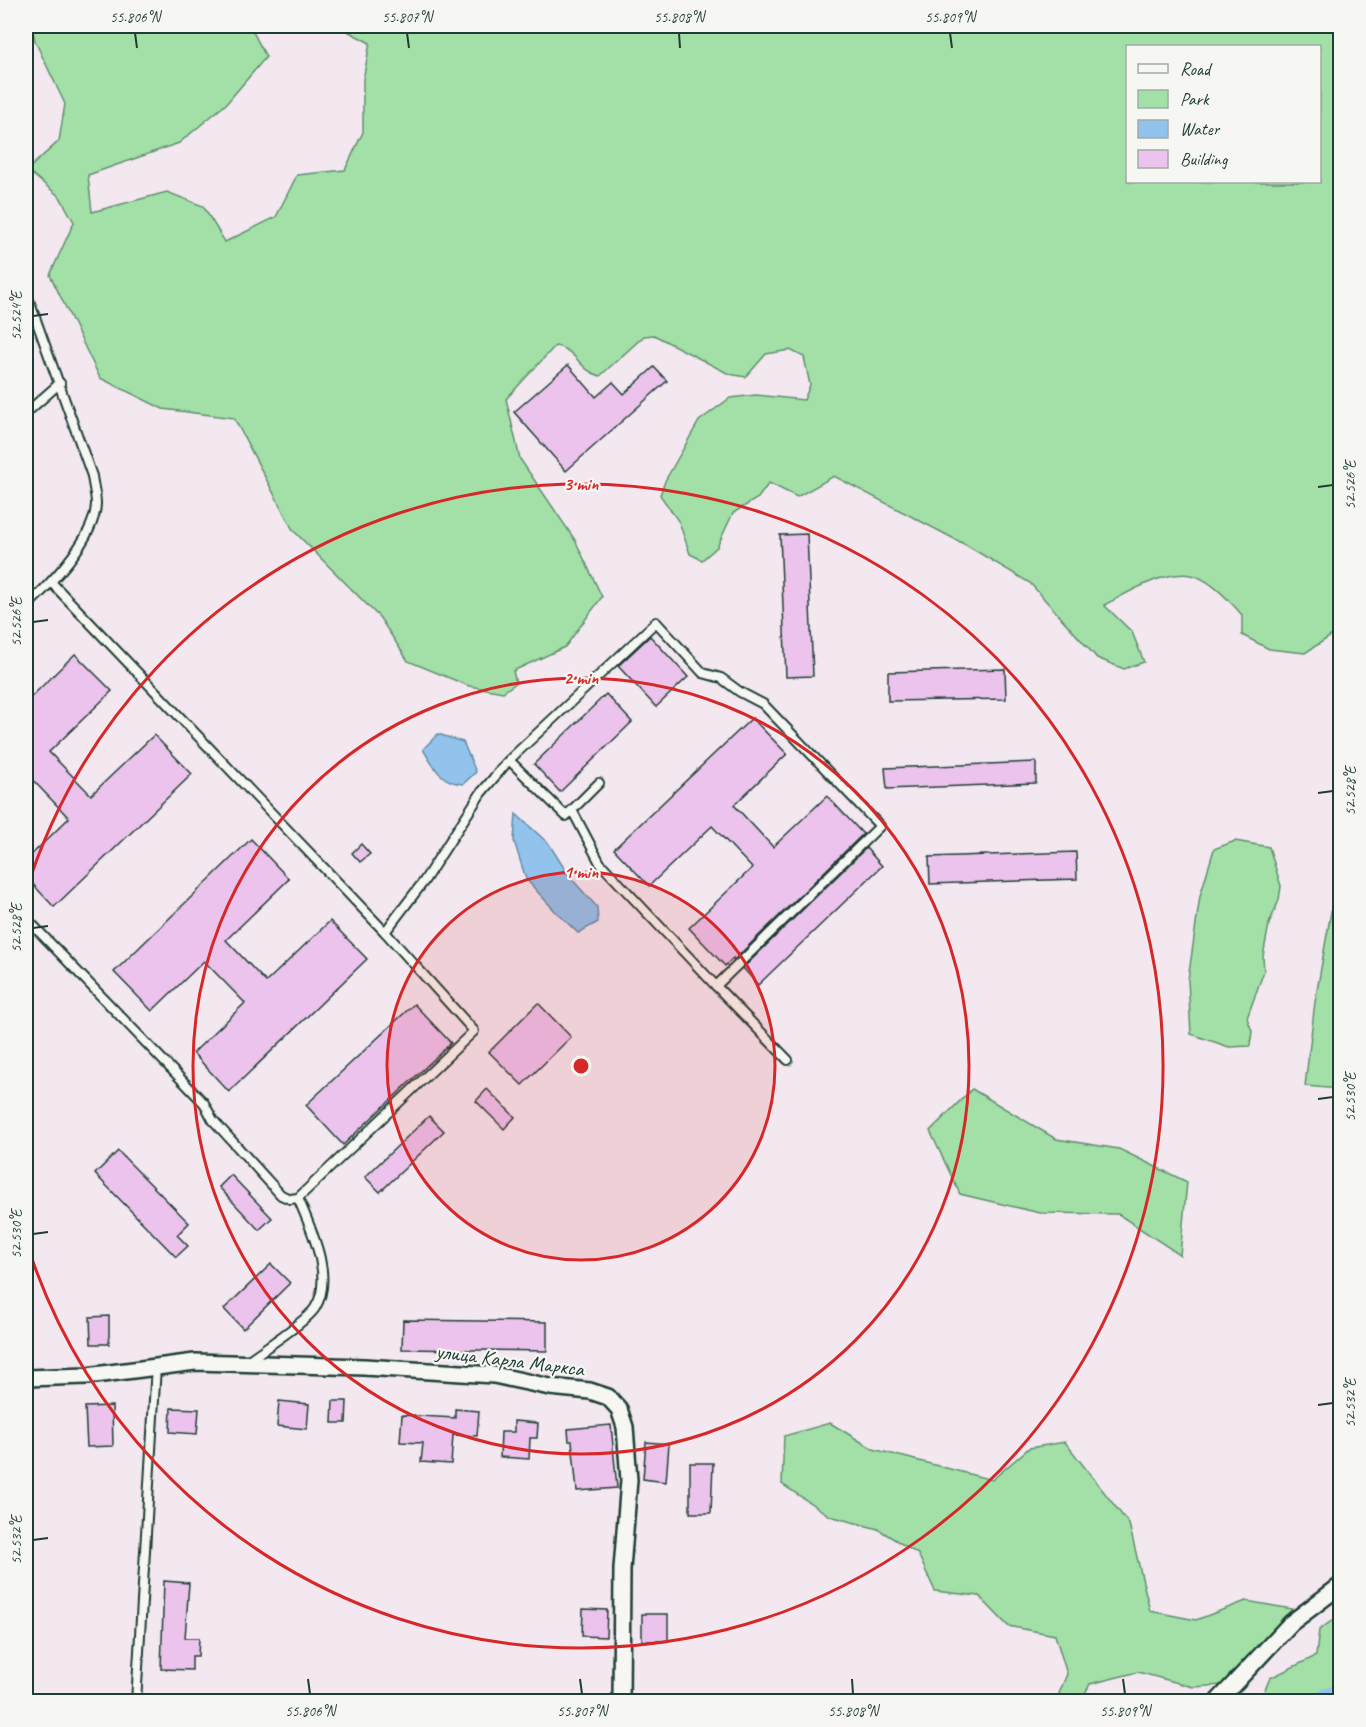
<svg xmlns="http://www.w3.org/2000/svg" width="1366" height="1727" font-family="Caveat,sans-serif">
  <style>
    .green { fill: #a2e0a8; stroke: #608e6e; stroke-width: 1.5; fill-rule: evenodd }
    .water { fill: #91c3ed; stroke: #638da3; stroke-width: 1.5 }
    .lines { fill: none; stroke-linecap: round; stroke-linejoin: round }
    .river { stroke: #91c3ed; stroke-width: 28 }
    .building { fill: #ebc3ec; stroke: #1f3d34; stroke-width: 1.5 }
    .lane-casing { stroke: #1f3d34; stroke-width: 12 }
    .street-casing { stroke: #1f3d34; stroke-width: 20 }
    .lane { stroke: #f6f6f2; stroke-width: 8 }
    .street { stroke: #f6f6f2; stroke-width: 15 }
    .ticks { fill: none; stroke: #1f3d34; stroke-width: 2 }
    .ring { fill: none; stroke: #d62828; stroke-width: 3 }
    .labels { text-anchor: middle; dominant-baseline: central; stroke-width: 4.5; stroke-linejoin: round; paint-order: stroke }
    .street-label { font-size: 21px; fill: #1f3d34; stroke: #f6f6f2 }
    .centre { fill: #d62828; stroke: #f6f6f2; stroke-width: 3 }
    .ring-label { font-size: 18px; text-anchor: middle; font-weight: bold; fill: #d62828; stroke: #f6f6f2; stroke-width: 4.5; stroke-linejoin: round; paint-order: stroke }
    .neatline { fill: none; stroke: #1f3d34; stroke-width: 2 }
    .ticks-label { font-size: 15px; text-anchor: middle; fill: #1f3d34 }
  </style>
  <rect width="100%" height="100%" fill="#f3e7f0"/>
  <filter id="ink" filterUnits="userSpaceOnUse"><feTurbulence type="fractalNoise" baseFrequency=".0167" numOctaves="2"/><feDisplacementMap in="SourceGraphic" scale="12" xChannelSelector="R" yChannelSelector="G"/><feConvolveMatrix kernelMatrix="1 2 1 2 8 2 1 2 1" color-interpolation-filters="sRGB"/></filter>
  <g filter="url(#ink)">
    <g class="green">
      <path d="M32,26h218l16,31 -40,47 -47,39 -91,32 4,37 75,-20 36,14 22,36 51,-25 21,-42 48,-5 18,-38v-52l7,-37 -32,-17h1002v604l-35,23 -36,-4 -27,-14v-20c-11,-13 -33,-37 -51,-40 -27,-5 -63,18 -87,30l28,27 12,30 -20,7 -27,-11 -67,-75 -64,-38 -132,-69 -37,21 -28,-14 -11,15 -25,15 -16,34 -15,13 -12,-6 -11,-32 -19,-27 5,-14 34,-60 31,-23 26,-3 48,5 6,-15 -6,-28 -14,-7 -24,4 -20,23 -17,-3 -75,-39 -10,1 -44,40c-22,-6 -22,-26 -45,-30l-49,53 14,60 55,81 27,57 -37,50 -52,24 3,12 -13,9 -34,-6 -61,-25 -28,-43 -87,-88 -59,-112 -71,-9 -63,-31 -50,-103 24,-53 -14,-25 -33,-27 32,-29 6,-37 -30,-63zM1128,46h192v136h-192z"/>
      <polygon points="1235,841 1269,847 1281,886 1279,900 1269,924 1263,956 1264,971 1247,1018 1252,1031 1250,1046 1229,1047 1191,1034 1188,980 1200,896 1214,849"/>
      <polygon points="1340,861 1340,1089 1305,1086 1315,1002"/>
      <polygon points="972,1089 1056,1139 1119,1149 1187,1182 1180,1255 1118,1214 1040,1213 960,1194 930,1131"/>
      <polygon points="830,1423 873,1449 992,1480 1029,1448 1065,1442 1129,1524 1150,1611 1196,1620 1246,1601 1292,1609 1224,1685 1193,1687 1138,1672 1090,1684 1081,1701 1056,1701 1067,1674 1055,1635 1008,1626 979,1596 935,1591 918,1554 878,1529 830,1516 782,1484 784,1436"/>
      <polygon points="1340,1615 1340,1698 1328,1702 1260,1701 1270,1678 1316,1656 1319,1630"/>
    </g>
    <g class="water">
      <path d="M438,734l25,8 13,30 -13,12c-22,-1 -30,-18 -40,-35z"/>
      <polygon points="516,814 549,844 569,876 597,907 598,922 578,933 555,911 526,879 514,841"/>
    </g>
    <g class="lines">
      <polyline class="river" points="1328,1702 1340,1698"/>
    </g>
    <g class="building">
      <polygon points="568,365 596,397 613,382 624,394 654,367 667,381 566,471 514,412"/>
      <polygon points="807,534 813,676 786,677 780,535"/>
      <polygon points="650,636 688,677 656,707 618,666"/>
      <polygon points="75,654 112,691 49,752 91,795 154,735 192,774 54,907 26,877 26,860 69,818 26,773 26,702"/>
      <polygon points="1005,669 1006,699 888,701 888,672"/>
      <polygon points="606,694 632,722 560,792 534,764"/>
      <polygon points="752,718 787,754 734,805 773,847 827,796 863,834 734,960 733,958 725,966 689,928 752,868 712,826 649,886 614,849"/>
      <polygon points="1036,762 1036,783 887,789 885,768"/>
      <polygon points="251,839 289,879 226,940 266,982 330,921 367,959 229,1092 193,1053 245,1003 204,961 152,1011 114,972"/>
      <polygon points="361,844 370,854 360,862 352,853"/>
      <polygon points="866,848 882,866 758,985 743,968"/>
      <polygon points="1076,852 1077,879 930,884 929,857"/>
      <polygon points="538,1003 571,1037 522,1085 489,1052"/>
      <polygon points="414,1004 451,1043 343,1145 306,1105"/>
      <polygon points="487,1089 515,1117 504,1129 476,1101"/>
      <polygon points="429,1116 444,1131 380,1192 365,1177"/>
      <polygon points="118,1151 189,1223 177,1235 188,1246 176,1257 95,1174"/>
      <polygon points="231,1175 272,1218 259,1230 219,1187"/>
      <polygon points="271,1264 290,1283 243,1329 224,1309"/>
      <polygon points="109,1316 109,1344 91,1344 90,1317"/>
      <polygon points="403,1320 547,1322 547,1351 402,1349"/>
      <polygon points="279,1401 309,1404 307,1429 277,1426"/>
      <polygon points="333,1401 347,1401 346,1423 332,1423"/>
      <polygon points="112,1406 113,1446 87,1447 85,1407"/>
      <polygon points="171,1408 199,1409 197,1434 170,1432"/>
      <polygon points="455,1409 479,1411 477,1436 453,1435 451,1464 421,1462 423,1443 400,1442 402,1415 455,1418"/>
      <polygon points="514,1421 538,1423 537,1438 530,1438 529,1459 500,1457 501,1432 514,1432"/>
      <polygon points="611,1425 617,1488 577,1491 572,1441 569,1441 568,1429"/>
      <polygon points="646,1442 669,1444 666,1482 643,1479"/>
      <polygon points="690,1463 713,1463 711,1513 690,1513"/>
      <polygon points="164,1581 189,1583 185,1638 199,1638 198,1656 192,1656 192,1670 161,1669"/>
      <polygon points="583,1609 607,1610 606,1637 582,1636"/>
      <rect x="642" y="1614" width="26" height="27"/>
    </g>
    <g class="lines">
      <g class="lane-casing">
        <g id="lane">
          <path d="M26,292l66,184c1,9 4,19 4,28 -1,35 -46,80 -70,103"/>
          <polyline points="26,413 60,383"/>
          <polyline points="572,810 599,783"/>
          <polyline points="26,918 204,1103 213,1120 281,1195 290,1199 298,1198 474,1031 385,932 51,582"/>
          <polyline points="385,932 424,881 481,793 509,760 656,622 703,673 721,678 740,692 763,704 880,826 716,986 600,863 572,810 566,816 509,760"/>
          <polyline points="716,986 788,1060"/>
          <path d="M246,1362c16,-12 60,-40 69,-54 20,-31 -5,-81 -17,-110"/>
          <polyline points="136,1702 156,1366"/>
        </g>
      </g>
      <g class="street-casing">
        <g id="street">
          <polyline points="26,1378 87,1376 195,1362 364,1367 494,1375 550,1387 590,1391 608,1397 619,1409 625,1427 629,1480 622,1569 621,1702"/>
          <polyline points="1217,1702 1291,1623 1340,1586"/>
        </g>
      </g>
      <use href="#lane" class="lane"/>
      <use href="#street" class="street"/>
    </g>
  </g>
  <path class="ticks" d="M135,33l2,15M407,33l2,15M679,33l1,15M950,33l2,15M33,316l15,-2M1318,487l15,-2M33,622l15,-2M1318,793l15,-2M33,928l15,-2M1318,1099l15,-2M33,1234l15,-2M1318,1405l15,-2M33,1540l15,-2M308,1679l2,15M580,1679l2,15M852,1679l1,15M1123,1679l2,15"/>
  <circle cx="581" cy="1066" r="194" fill="#d62828" fill-opacity=".12"/>
  <g class="ring">
    <circle cx="581" cy="1066" r="194"/>
    <circle cx="581" cy="1066" r="388"/>
    <path d="M26 891A582 582 0 1 1 26 1241"/>
  </g>
  <g class="labels">
    <g class="street-label">
      <text transform="translate(510 1360) rotate(7)">улица Карла Маркса</text>
    </g>
  </g>
  <circle cx="581" cy="1066" r="9" class="centre"/>
  <g class="ring-label">
    <text x="581" y="490">3 min</text>
    <text x="581" y="684">2 min</text>
    <text x="581" y="878">1 min</text>
  </g>
  <rect width="1366" height="1727" fill="none" stroke="#f6f6f2" stroke-width="66"/>
  <rect x="1126" y="45" width="195" height="138" fill="#f6f6f2" stroke="#a0aca6" stroke-width="1.5"/>
  <rect x="1138" y="64" width="30" height="9" fill="#f6f6f2" stroke="#a0aca6" stroke-width="1.5"/>
  <text x="1180" y="75" font-size="18" fill="#1f3d34">Road</text>
  <rect x="1138" y="90" width="30" height="18" fill="#a2e0a8" stroke="#a0aca6" stroke-width="1.5"/>
  <text x="1180" y="105" font-size="18" fill="#1f3d34">Park</text>
  <rect x="1138" y="120" width="30" height="18" fill="#91c3ed" stroke="#a0aca6" stroke-width="1.5"/>
  <text x="1180" y="135" font-size="18" fill="#1f3d34">Water</text>
  <rect x="1138" y="150" width="30" height="18" fill="#ebc3ec" stroke="#a0aca6" stroke-width="1.5"/>
  <text x="1180" y="165" font-size="18" fill="#1f3d34">Building</text>
  <rect x="33" y="33" width="1300" height="1661" class="neatline"/>
  <g class="ticks-label">
    <text x="135" y="22">55.806°N</text>
    <text x="407" y="22">55.807°N</text>
    <text x="679" y="22">55.808°N</text>
    <text x="950" y="22">55.809°N</text>
    <text transform="translate(16 316) rotate(-90)" y="5">52.524°E</text>
    <text transform="translate(1350 485) rotate(-90)" y="5">52.526°E</text>
    <text transform="translate(16 622) rotate(-90)" y="5">52.526°E</text>
    <text transform="translate(1350 791) rotate(-90)" y="5">52.528°E</text>
    <text transform="translate(16 928) rotate(-90)" y="5">52.528°E</text>
    <text transform="translate(1350 1097) rotate(-90)" y="5">52.530°E</text>
    <text transform="translate(16 1234) rotate(-90)" y="5">52.530°E</text>
    <text transform="translate(1350 1403) rotate(-90)" y="5">52.532°E</text>
    <text transform="translate(16 1540) rotate(-90)" y="5">52.532°E</text>
    <text x="310" y="1716">55.806°N</text>
    <text x="582" y="1716">55.807°N</text>
    <text x="853" y="1716">55.808°N</text>
    <text x="1125" y="1716">55.809°N</text>
  </g>
</svg>
